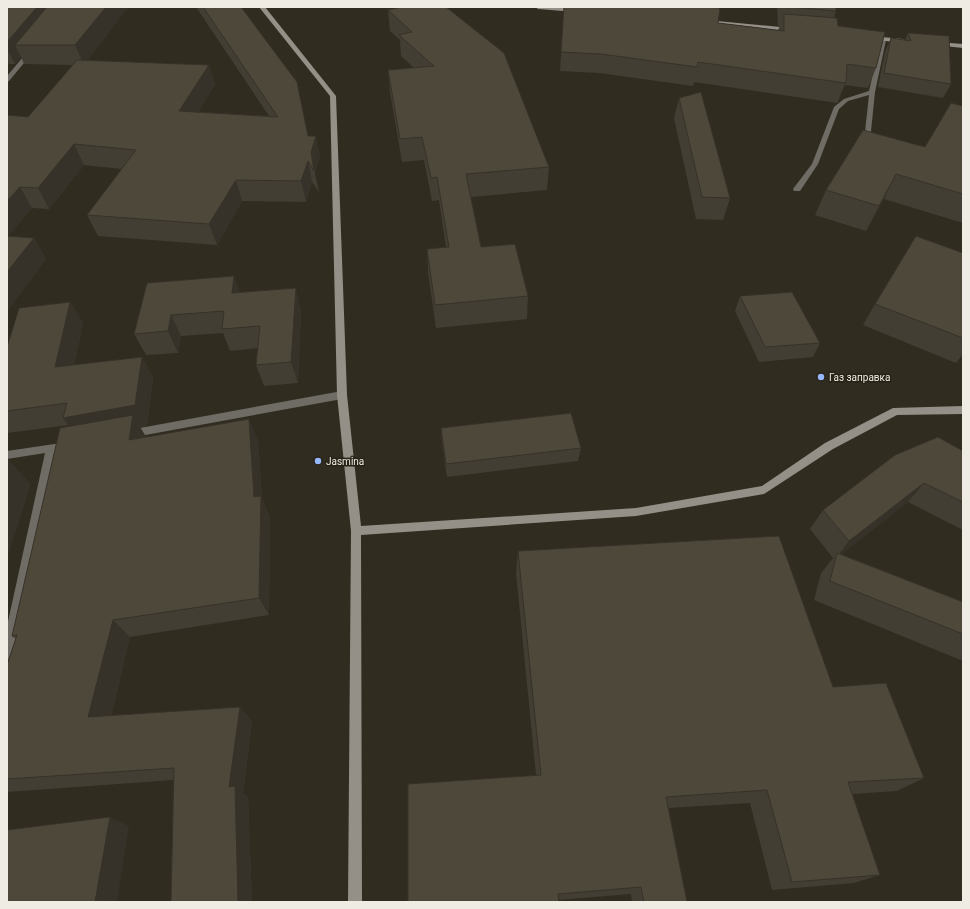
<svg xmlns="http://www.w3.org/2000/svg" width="970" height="909" font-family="Roboto,sans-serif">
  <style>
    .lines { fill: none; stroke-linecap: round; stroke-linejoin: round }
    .street { fill: #6f6c66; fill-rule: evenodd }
    .secondary { fill: #959087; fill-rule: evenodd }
    .wall { fill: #433e33 }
    .shaded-wall { fill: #373229 }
    .building { fill: #4e483b; stroke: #373229 }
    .poi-dot { fill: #96b6fd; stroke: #282216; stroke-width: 1.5 }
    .labels { text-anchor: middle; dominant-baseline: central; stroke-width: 3; stroke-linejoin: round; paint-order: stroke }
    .poi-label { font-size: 10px; fill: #efece4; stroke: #282216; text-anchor: start }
  </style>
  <rect width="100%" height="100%" fill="#312c20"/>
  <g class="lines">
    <g class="street">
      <polygon points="881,39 886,40 875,92 870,141 867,143 864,141 869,95 848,101 839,109 818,164 800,191 794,191 793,189 812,164 834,107 844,99 869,91"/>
      <polygon points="29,50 34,51 9,81 7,82 7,76"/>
      <polygon points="342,391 347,395 342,399 129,438 126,437 124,434 126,431 129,430"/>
      <polygon points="68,442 72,443 73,446 72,449 55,452 13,654 11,658 7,660 7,626 45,453 7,459 7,451"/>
    </g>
    <g class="secondary">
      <polygon points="259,7 265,7 336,96 347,395 361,526 636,508 762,486 825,443 893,408 963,406 963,414 897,415 833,449 764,494 636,516 361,535 362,902 348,902 351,531 337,395 330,96"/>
      <polygon points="535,7 558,7 579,10 576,12 538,9"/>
      <polygon points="706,20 791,28 794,30 791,32 704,23 703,22"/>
      <polygon points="871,36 903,39 906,41 903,43 869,39 868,38"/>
      <polygon points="937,42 963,44 963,48 935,45 934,44"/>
    </g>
  </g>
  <g class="wall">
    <polygon points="7,7 128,7 87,61 209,65 215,84 198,112 269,116 196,7 241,7 308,136 320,157 315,173 319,192 312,182 306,202 242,201 217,245 98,236 87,215 122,169 84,165 49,209 32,208 8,236 34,238 46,259 7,311 7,115 28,117 73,65 24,64 21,57 15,64 9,64 7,67"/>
    <polygon points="402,7 549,167 547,190 471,197 481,247 528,296 527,319 436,328 428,272 427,249 446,247 439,200 432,201 424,160 402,162 390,92 388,70 414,68 401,56 400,40 390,31 388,10"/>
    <polygon points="564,7 720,7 718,23 778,30 780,26 778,26 777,7 836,7 836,11 834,18 838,26 876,68 868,88 845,85 838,102 837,103 694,82 693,86 599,73 560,71"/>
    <polygon points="908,33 951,84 943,98 878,87 885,52 891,38 905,40"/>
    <polygon points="679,98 730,198 723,220 696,219 674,118"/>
    <polygon points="963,106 963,223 884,199 866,231 815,215 826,190 925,147"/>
    <polygon points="963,253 963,354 956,363 863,325 875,304"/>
    <polygon points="147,283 240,293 301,310 298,383 264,386 256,365 258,348 230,351 223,333 181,336 178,353 146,355 134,334"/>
    <polygon points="740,296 820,343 813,357 759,362 735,311"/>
    <polygon points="70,302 83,324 74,365 142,357 153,378 147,426 140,427 146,437 258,440 262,499 270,517 269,615 130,637 111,716 240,707 252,721 243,793 248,797 252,902 171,902 173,780 7,792 7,665 16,639 12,636 70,427 69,425 7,433 7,347"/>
    <polygon points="441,428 581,448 578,461 447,477 442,442"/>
    <polygon points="963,451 963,530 908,502 841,554 963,602 963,661 814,600 821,573 833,558 810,529 823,510"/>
    <polygon points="518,551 833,687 924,778 897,791 852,794 880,875 854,883 772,890 750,803 668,808 687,902 632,902 631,894 558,900 536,775 516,573"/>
  </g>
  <g class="shaded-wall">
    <polygon points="37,7 61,7 15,45 21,57 15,64 7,49 7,42"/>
    <polygon points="106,7 128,7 84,65 75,45"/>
    <polygon points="7,59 9,64 7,67"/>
    <polygon points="209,65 215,84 187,132 179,111"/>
    <polygon points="846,82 838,102 837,103 845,83"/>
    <polygon points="316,136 320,157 315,173 319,192 311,152"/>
    <polygon points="74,144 84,165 49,209 38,188"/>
    <polygon points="308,161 312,182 306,202 301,181"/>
    <polygon points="896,174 884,199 866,231 879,206"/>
    <polygon points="236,180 242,201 217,245 209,224"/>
    <polygon points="20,187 32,208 7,238 7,201"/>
    <polygon points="34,238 46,259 7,311 7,272"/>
    <polygon points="234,276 242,298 232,293"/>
    <polygon points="296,288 301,310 298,383 291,362"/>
    <polygon points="70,302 83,324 69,388 55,367"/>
    <polygon points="171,315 181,336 178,353 168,331"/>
    <polygon points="142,357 153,378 147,426 140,427 146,437 143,461 78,438 63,418"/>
    <polygon points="249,419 258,440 262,499 270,517 269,615 259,598"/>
    <polygon points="9,460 31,484 7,559 7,465"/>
    <polygon points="924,483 908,502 836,558 849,541"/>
    <polygon points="113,620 130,637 107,731 88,717"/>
    <polygon points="240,707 252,721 243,793 248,797 252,902 238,902 229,787"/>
    <polygon points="110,817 129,826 117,902 95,902"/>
  </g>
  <g class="building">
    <polygon points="7,7 37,7 7,42"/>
    <polygon points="47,7 106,7 75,45 15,45"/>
    <polygon points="203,7 241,7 297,82 308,136 316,136 311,152 314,171 308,161 301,181 236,180 209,224 87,215 136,150 74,144 38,188 20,187 7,201 7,115 28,117 77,60 209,65 179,111 278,117"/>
    <polygon points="402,7 446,7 504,53 549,167 466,174 481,247 515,244 528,296 435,305 427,249 449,247 437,177 431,178 422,137 400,139 388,70 434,66 399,35 412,32 388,10"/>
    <polygon points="564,7 708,7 720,8 718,23 784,31 784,14 837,18 838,26 885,32 876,68 847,64 846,82 845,83 698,62 697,67 601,54 561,52"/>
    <polygon points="792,7 836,7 836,11"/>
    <polygon points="908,33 949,36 951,84 884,73 891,38 911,41"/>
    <polygon points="701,92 730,198 702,197 679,98"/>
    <polygon points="951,103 963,106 963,194 896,174 879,206 826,190 863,130 925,147"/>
    <polygon points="7,236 34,238 7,272"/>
    <polygon points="916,236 963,253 963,338 875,304"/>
    <polygon points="234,276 232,293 296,288 291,362 256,365 260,326 222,329 224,311 171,315 168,331 134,334 147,283"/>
    <polygon points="792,292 820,343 765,347 740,296"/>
    <polygon points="70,302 55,367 142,357 135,405 63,418 67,403 7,411 7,347 19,308"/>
    <polygon points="571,413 581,448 446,464 441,428"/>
    <polygon points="133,415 129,440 249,419 254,497 261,496 259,598 113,620 88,717 240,707 229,787 235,786 238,902 171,902 174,768 7,779 7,665 17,635 12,636 60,428"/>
    <polygon points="938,437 963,451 963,502 924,483 849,541 823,510 895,455"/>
    <polygon points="7,460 9,460 7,465"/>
    <polygon points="779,536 833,687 886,683 924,778 848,782 880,875 792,882 767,790 666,797 687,902 644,902 641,887 558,894 559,902 408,902 408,784 541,775 518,551"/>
    <polygon points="837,553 963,602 963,634 830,581"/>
    <polygon points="110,817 95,902 7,902 7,830"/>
  </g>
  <g class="poi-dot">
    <circle cx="821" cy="377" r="4"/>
    <circle cx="318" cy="461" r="4"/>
  </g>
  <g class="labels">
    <g class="poi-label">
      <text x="829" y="377">Газ заправка</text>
      <text x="326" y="461">Jasmina</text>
    </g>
  </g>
  <rect width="970" height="909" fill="none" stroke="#efece4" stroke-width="16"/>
</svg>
